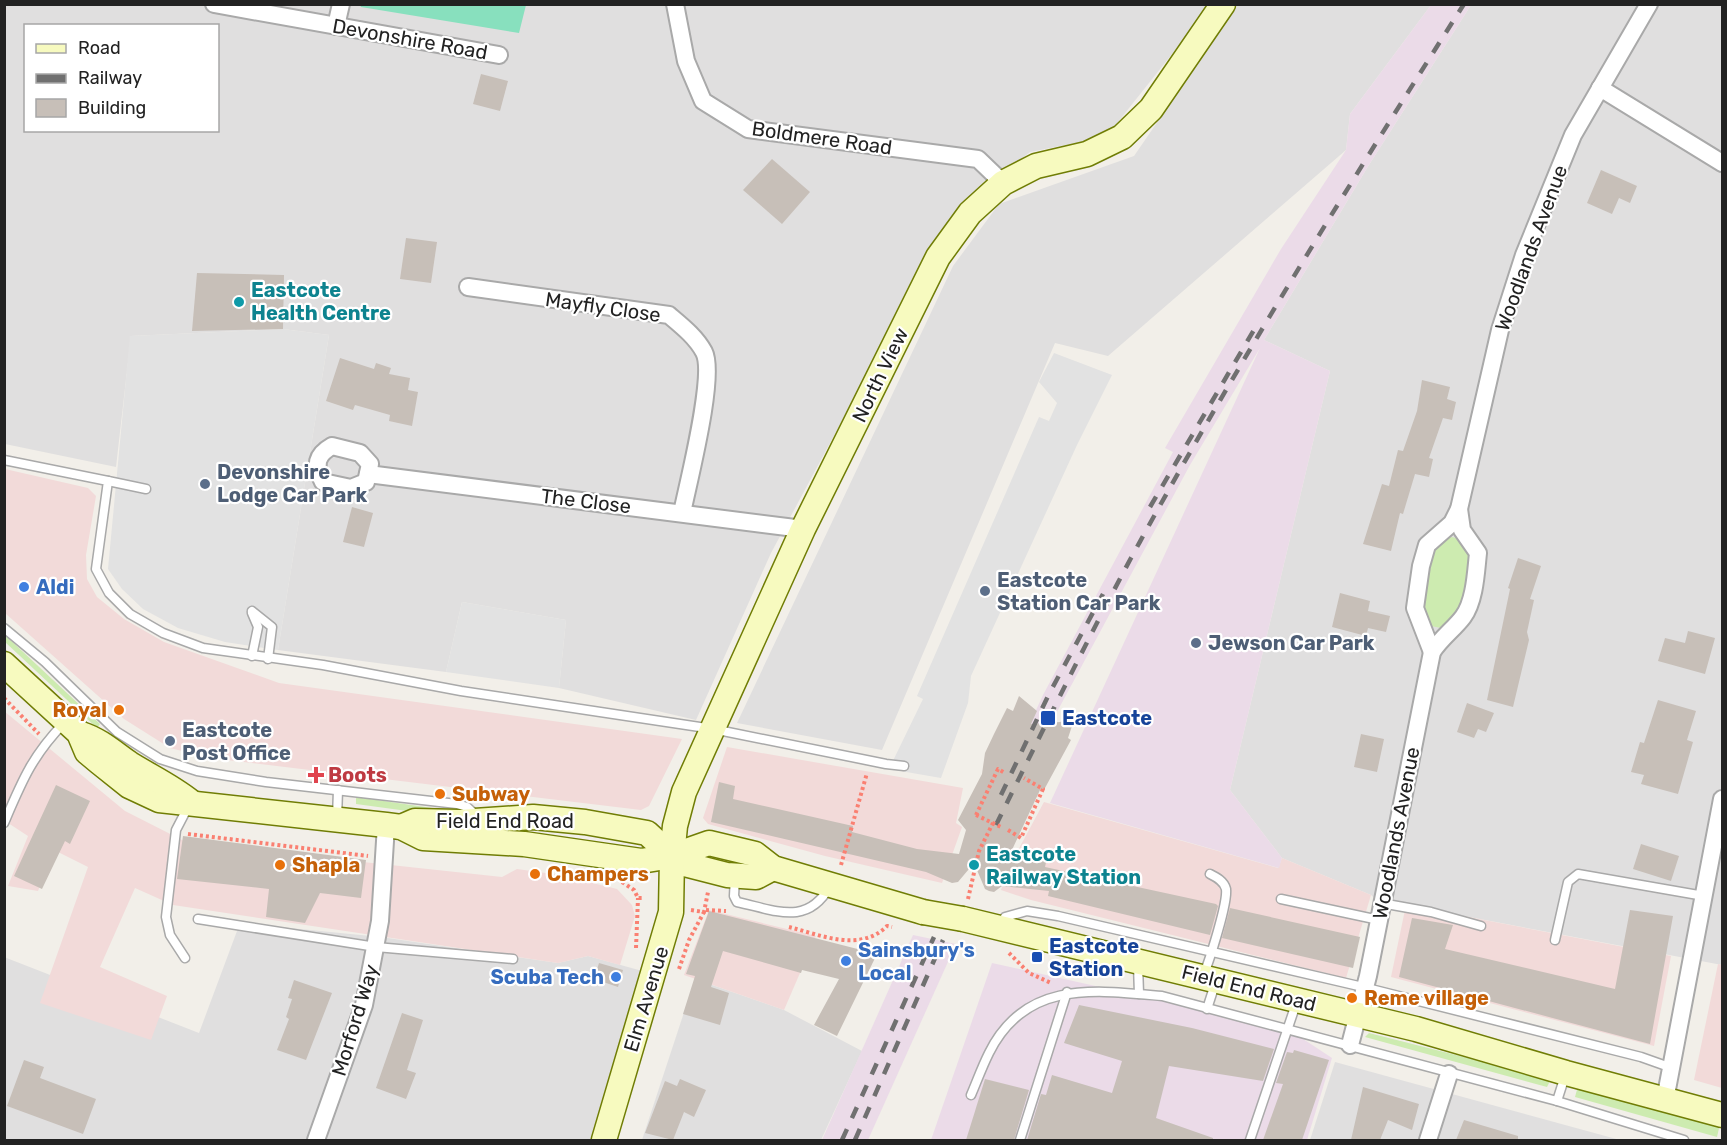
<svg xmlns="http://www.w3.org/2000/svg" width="1727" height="1145" font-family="Rubik,sans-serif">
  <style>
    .residential { fill: #e0dfdf; fill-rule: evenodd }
    .commercial { fill: #f2dad9 }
    .industrial { fill: #ebdbe8 }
    .grass { fill: #cdebb0 }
    .pitch { fill: #88e0be }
    .parking { fill: #e2e2e2 }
    .building { fill: #c7bfb8 }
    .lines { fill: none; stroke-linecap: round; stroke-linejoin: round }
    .lane-casing { stroke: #a9a9a9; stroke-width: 11 }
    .street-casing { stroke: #a9a9a9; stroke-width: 20 }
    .secondary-casing { stroke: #707d05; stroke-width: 27 }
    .path { stroke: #fa8072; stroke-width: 4; stroke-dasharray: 3 3; stroke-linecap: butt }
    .lane { stroke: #fff; stroke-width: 8 }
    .street { stroke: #fff; stroke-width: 16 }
    .secondary { stroke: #f7fabf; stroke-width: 24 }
    .rail { stroke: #707070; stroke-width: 4.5; stroke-dasharray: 12 12; stroke-linecap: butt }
    .secondary-bridge-casing { stroke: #707d05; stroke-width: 27; stroke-linecap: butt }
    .path-bridge { stroke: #fa8072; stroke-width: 4; stroke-dasharray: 3 3; stroke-linecap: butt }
    .secondary-bridge { stroke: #f7fabf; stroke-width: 24 }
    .culture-dot { fill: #0f9aa8; stroke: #fff; stroke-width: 2 }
    .service-dot { fill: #5c6f8a; stroke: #fff; stroke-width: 2 }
    .shop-dot { fill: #3f7fe0; stroke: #fff; stroke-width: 2 }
    .food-dot { fill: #e8710a; stroke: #fff; stroke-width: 2 }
    .transit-dot { fill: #1a4fb4; stroke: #fff; stroke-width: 2 }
    .health-dot { fill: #e0444e; stroke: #fff; stroke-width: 2 }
    .labels { text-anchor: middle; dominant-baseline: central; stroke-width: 4.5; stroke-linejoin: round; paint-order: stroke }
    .street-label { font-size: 20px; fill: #222; stroke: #fff }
    .culture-label { font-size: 20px; font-weight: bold; fill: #0d838f; stroke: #fff; text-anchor: start }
    .service-label { font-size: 20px; font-weight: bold; fill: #4e5e75; stroke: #fff; text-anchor: start }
    .shop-label { font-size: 20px; font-weight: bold; fill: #366cbe; stroke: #fff; text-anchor: start }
    .food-label { font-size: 20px; font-weight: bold; fill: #c56008; stroke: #fff; text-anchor: start }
    .transit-label { font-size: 20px; font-weight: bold; fill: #164399; stroke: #fff; text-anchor: start }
    .health-label { font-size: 20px; font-weight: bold; fill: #be3a42; stroke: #fff; text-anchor: start }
  </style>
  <rect width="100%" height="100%" fill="#f2efe9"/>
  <g class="residential">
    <path d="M4,5h1207l-105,132 -76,15 -43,34 -97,145 -119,222 -75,167 -137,-32 7,-68 -104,-18 -16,70 -168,-22 51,-315 -46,-6 -152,7 -15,131 -111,-23zM26,26h192v104h-192z"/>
    <polygon points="1238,5 1431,5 1350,114 1346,150 1108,356 1055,343 882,750 737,723 953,266 999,204 1134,156"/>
    <polygon points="1471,5 1722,5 1722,965 1406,905 1380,903 1371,895 1282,858 1230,790 1330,371 1264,340 1367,168"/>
    <polygon points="240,923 381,937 558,963 588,956 646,972 594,1140 5,1140 4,957 199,1033"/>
    <polygon points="695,979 784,1010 862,1051 821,1140 642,1140"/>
    <polygon points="1335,1062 1620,1140 1310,1140"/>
  </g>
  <g class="commercial">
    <polygon points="5,469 88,488 96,496 86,555 87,579 97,597 124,619 164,642 279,683 682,739 649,806 641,810 210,758 170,748 124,719 5,613"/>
    <polygon points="4,711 125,811 188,843 502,877 517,869 560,875 617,889 632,905 635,916 620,965 588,956 558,963 173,905 135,888 100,967 167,996 151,1040 40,1003 88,867 54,850 38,891 8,886 28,836 5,821"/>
    <polygon points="727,747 963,788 956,823 962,827 942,883 825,856 708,824 703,818"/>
    <polygon points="1044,802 1278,868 1282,858 1371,895 1346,978 1031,900 1001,890 1009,867"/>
    <polygon points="1406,905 1671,956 1654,1046 1391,977"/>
    <polygon points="709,910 816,936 784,1010 684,975"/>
    <polygon points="1718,964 1722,965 1722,1088 1694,1080"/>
  </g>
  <g class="industrial">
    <polygon points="1431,5 1471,5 1367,168 1264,340 1330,371 1230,790 1282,858 1279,868 1050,803 1260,348 1190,465 1051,723 986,818 1043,695 1173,452 1165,448 1281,249 1346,150 1350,114"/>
    <polygon points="913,935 956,944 868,1140 822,1140"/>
    <polygon points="992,963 1288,1029 1332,1058 1307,1140 931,1140"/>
  </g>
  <g class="grass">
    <path d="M1452,537l11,3 10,12c-5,26 -8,62 -32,76l-10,-2 -9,-11 1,-36 10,-32 9,-8z"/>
    <polygon points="5,635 100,724 97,728 5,642"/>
    <polygon points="356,797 460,812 459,818 356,804"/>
    <polygon points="1369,1033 1551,1079 1547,1087 1365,1037"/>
    <polygon points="1578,1086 1720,1124 1717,1137 1575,1097"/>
  </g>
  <polygon class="pitch" points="360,5 526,5 519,33 361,7"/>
  <g class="parking">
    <polygon points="283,329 329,335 278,650 225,642 178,628 143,609 122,589 108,569 130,336"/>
    <polygon points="1054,353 1112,375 1077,445 971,676 968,703 941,778 889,769 923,699 917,696 1039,417 1049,421 1057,403 1039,382"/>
    <polygon points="462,602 566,620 559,688 446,672"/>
  </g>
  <g class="building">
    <polygon points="481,74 508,81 500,111 473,104"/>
    <polygon points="772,159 810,192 782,224 743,190"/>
    <polygon points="1601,170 1637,186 1630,203 1619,198 1612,214 1587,203"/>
    <polygon points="406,238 437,242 431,283 400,279"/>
    <polygon points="197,273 284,275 283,329 192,331"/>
    <polygon points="340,358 374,369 376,363 391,368 389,374 410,378 408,390 418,392 412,426 389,421 390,415 355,405 353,410 326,401"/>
    <polygon points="1422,380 1450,387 1447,399 1456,402 1452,420 1443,418 1429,458 1433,459 1429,477 1415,474 1403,514 1400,513 1391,551 1363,544 1382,484 1389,486 1398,450 1403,451 1417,411"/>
    <polygon points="352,507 373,513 364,547 343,542"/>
    <polygon points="1518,558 1541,566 1530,599 1534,600 1527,632 1529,640 1513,707 1487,700 1510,589 1508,588"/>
    <polygon points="1340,593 1370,601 1368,611 1390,616 1386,632 1368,628 1366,636 1332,627"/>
    <polygon points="1688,631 1715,638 1705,674 1658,661 1665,638 1685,643"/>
    <polygon points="1019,696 1037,711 1031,724 1060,722 1075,717 1068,738 1071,740 1045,788 1040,790 1011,852 1047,858 1045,867 1216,904 1218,906 1210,935 1048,896 1049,891 1002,886 994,892 989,891 985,889 974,863 958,882 952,883 926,872 711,822 719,782 735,786 733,799 853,826 852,832 917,849 959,854 966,830 958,820 982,774 985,753 994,734 1007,708 1013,711"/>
    <polygon points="1658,700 1696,711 1687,740 1693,742 1678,794 1641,784 1644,775 1631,772 1640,742 1644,743"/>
    <polygon points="1467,703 1494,713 1486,732 1478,729 1474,738 1457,732"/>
    <polygon points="1361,734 1384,739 1377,772 1354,767"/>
    <polygon points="56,785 90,801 70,844 65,841 42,889 14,876"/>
    <polygon points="183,836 366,860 361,898 320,893 305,923 266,917 269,889 177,879"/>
    <polygon points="1641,844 1679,856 1671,881 1633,869"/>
    <polygon points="1230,908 1360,937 1353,968 1222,938"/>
    <polygon points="1630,910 1673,916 1650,1044 1399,977 1412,918 1453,925 1445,949 1615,989"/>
    <polygon points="709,911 877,954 837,1036 814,1025 839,979 802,970 801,973 723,951 711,987 729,993 720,1025 683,1014 695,976 686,974"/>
    <polygon points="599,963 623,970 618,987 594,979"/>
    <polygon points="294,980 332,993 306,1060 277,1050 289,1019 286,1017 292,999 288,998"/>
    <polygon points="1079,1005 1192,1028 1274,1049 1263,1081 1169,1066 1156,1118 1213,1138 1213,1140 1027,1140 1041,1094 1046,1095 1052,1075 1112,1093 1122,1061 1064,1043"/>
    <polygon points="402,1013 423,1020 407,1070 416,1073 406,1099 376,1088"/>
    <polygon points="1294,1050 1329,1060 1302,1140 1263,1140 1283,1084 1276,1083 1287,1052 1293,1053"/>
    <polygon points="24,1060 44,1067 40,1078 96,1099 83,1134 7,1106"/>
    <polygon points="680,1079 706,1090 694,1117 684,1112 673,1140 645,1133 665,1081 677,1086"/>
    <polygon points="985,1079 1029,1090 1014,1140 966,1140"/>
    <polygon points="1363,1087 1419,1104 1412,1130 1388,1120 1380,1140 1351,1140"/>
    <polygon points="1464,1120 1518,1136 1518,1140 1456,1140"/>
  </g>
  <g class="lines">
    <g class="lane-casing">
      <g id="lane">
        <polyline points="4,460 108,481 96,569 109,593 130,614 163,633 203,648 323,665 461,691 713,729 886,764 904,766"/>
        <polyline points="108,481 146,489"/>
        <polyline points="252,611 272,627 268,659"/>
        <polyline points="4,628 45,662 117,732 160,759 197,771 266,782 457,804 467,807 478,817"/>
        <polyline points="252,656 258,627 252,613"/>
        <polyline points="337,818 338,790"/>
        <path d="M4,823c18,-42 28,-67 60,-100"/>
        <path d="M735,877l-1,19 3,6c38,8 70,25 93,-16"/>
        <polyline points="1281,899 1379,920"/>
        <polyline points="1381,903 1431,912 1481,926"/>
        <polyline points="198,919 376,947 513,959"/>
        <polyline points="999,926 1005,917 1027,911 1058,916 1363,987 1641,1057 1672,1068"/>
        <polyline points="1555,940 1568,882 1578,874 1704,896"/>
        <polyline points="185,958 170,935 166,917 176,830 189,805"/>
        <polyline points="1138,965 1139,994"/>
        <path d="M1203,976c6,-14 25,-73 23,-87 -2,-8 -10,-12 -16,-15"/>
        <polyline points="1207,1009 1215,984"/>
        <path d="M971,1095c6,-14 11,-28 18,-42 36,-73 105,-63 173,-57l395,105 127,39"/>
        <polyline points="1557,1101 1565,1076"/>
        <polyline points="1020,1140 1067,992"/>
        <polyline points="1250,1140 1297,1001"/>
      </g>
    </g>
    <g class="street-casing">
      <g id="street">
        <polyline points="214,4 499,55"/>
        <polyline points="675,4 686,61 703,101 748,129 978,159 1003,183"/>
        <polyline points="336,26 341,4"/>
        <polyline points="1600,88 1722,163"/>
        <path d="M468,287l201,28c13,11 27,22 35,37 12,23 -16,131 -22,161"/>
        <path d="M332,446l28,7 10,11 -4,18 -15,6 -28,-6c-9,-17 -7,-27 9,-36z"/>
        <polyline points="368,474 803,529"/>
        <polyline points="1432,652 1415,608 1421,566 1427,545 1452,523 1459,509 1500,330 1524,255 1573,135 1649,4"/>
        <path d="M1350,1045l18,-69 64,-324c9,-14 22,-23 31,-35 12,-16 13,-46 15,-64l-16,-23 -3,-21"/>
        <polyline points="1665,1100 1722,799"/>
        <polyline points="316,1140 364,1005 380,921 386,825"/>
        <polyline points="1428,1140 1449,1074"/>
      </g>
    </g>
    <g class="secondary-casing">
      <g id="secondary">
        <polyline points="4,664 79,733 87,752 99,762 129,786 159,800 386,825 401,827 423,838 524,844 641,861 672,856 709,843 755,854 773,868 923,912"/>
        <path d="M81,734c19,6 33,19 49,30 21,13 41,22 61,38"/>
        <polyline points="401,827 415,821 460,822 533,817 585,822 647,833 672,856 688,865 727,875 756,877 773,868"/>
        <polyline points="963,919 1416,1029 1566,1073 1722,1115"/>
        <polyline points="604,1140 671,912 672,856 675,826 684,792 803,529 938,257 970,213 1003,183 1036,166 1087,154 1122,137 1151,109 1223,4"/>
      </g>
    </g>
    <g class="path">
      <polyline points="4,698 39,734"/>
      <polyline points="472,793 494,796"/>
      <polyline points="976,815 998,769 1005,773"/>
      <polyline points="1008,830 1021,838 1043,789 1024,778"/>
      <polyline points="188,834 368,856"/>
      <polyline points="841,865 867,773"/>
      <polyline points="622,882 634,890 638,898 643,898"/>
      <polyline points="968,899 979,851 993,823"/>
      <polyline points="691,910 704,912 708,892"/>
      <polyline points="706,910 726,911"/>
      <path d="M789,927c32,8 71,26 98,-1l5,1"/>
      <polyline points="636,948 638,898"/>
      <polyline points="1009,953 1029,973 1051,983"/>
      <polyline points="679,969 689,940 704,912"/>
    </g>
    <use href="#lane" class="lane"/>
    <use href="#street" class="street"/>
    <use href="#secondary" class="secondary"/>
    <g class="rail">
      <polyline points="1150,507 1258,323"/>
      <polyline points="1001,795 1049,694 1103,594"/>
      <path d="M996,825c44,-89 88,-179 135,-267 103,-189 217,-372 333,-554"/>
      <polyline points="842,1140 934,937"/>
      <polyline points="855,1140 943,940"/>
    </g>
    <g class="secondary-bridge-casing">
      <polyline id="secondary-bridge" points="923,912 963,919"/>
    </g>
    <polyline class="path-bridge" points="976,815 1001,827"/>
    <use href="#secondary-bridge" class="secondary-bridge"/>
  </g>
  <g class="culture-dot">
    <circle cx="239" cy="302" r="6"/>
    <circle cx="974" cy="865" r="6"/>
  </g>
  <g class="service-dot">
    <circle cx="205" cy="484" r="6"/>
    <circle cx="985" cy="591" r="6"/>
    <circle cx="1196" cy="643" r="6"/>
    <circle cx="170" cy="741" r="6"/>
  </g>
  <g class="shop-dot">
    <circle cx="24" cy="587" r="6"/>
    <circle cx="846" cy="961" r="6"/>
    <circle cx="616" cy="977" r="6"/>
  </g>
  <g class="food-dot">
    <circle cx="119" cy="710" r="6"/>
    <circle cx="440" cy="794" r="6"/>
    <circle cx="280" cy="865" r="6"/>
    <circle cx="535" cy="874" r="6"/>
    <circle cx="1352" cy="998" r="6"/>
  </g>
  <g class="transit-dot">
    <rect x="1040" y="710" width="16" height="16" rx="3"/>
    <rect x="1031" y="951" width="12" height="12" rx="3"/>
  </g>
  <path class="health-dot" d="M313 766h6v6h6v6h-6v6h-6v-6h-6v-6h6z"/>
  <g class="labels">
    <g class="street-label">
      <text transform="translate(410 39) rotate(10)">Devonshire Road</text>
      <text transform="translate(822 138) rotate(8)">Boldmere Road</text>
      <text transform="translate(1531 248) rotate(-70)">Woodlands Avenue</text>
      <text transform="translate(603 307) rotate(8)">Mayfly Close</text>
      <text transform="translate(880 375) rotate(-64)">North View</text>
      <text transform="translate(586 501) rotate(7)">The Close</text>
      <text x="505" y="821">Field End Road</text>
      <text transform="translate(1396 833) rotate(-79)">Woodlands Avenue</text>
      <text transform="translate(1249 988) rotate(14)">Field End Road</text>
      <text transform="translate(646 999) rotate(-73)">Elm Avenue</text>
      <text transform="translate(355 1020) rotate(-73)">Morford Way</text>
    </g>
    <g class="culture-label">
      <text x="251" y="290">Eastcote<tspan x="251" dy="23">Health Centre</tspan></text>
      <text x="986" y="854">Eastcote<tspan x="986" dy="23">Railway Station</tspan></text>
    </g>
    <g class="service-label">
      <text x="217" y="472">Devonshire<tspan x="217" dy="23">Lodge Car Park</tspan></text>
      <text x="997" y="580">Eastcote<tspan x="997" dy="23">Station Car Park</tspan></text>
      <text x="1208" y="643">Jewson Car Park</text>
      <text x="182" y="730">Eastcote<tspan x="182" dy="23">Post Office</tspan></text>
    </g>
    <g class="shop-label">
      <text x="36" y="587">Aldi</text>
      <text x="858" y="950">Sainsbury's<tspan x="858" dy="23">Local</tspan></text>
      <text x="604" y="977" text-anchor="end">Scuba Tech</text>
    </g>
    <g class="food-label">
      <text x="107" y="710" text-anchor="end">Royal</text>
      <text x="452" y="794">Subway</text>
      <text x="292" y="865">Shapla</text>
      <text x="547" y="874">Champers</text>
      <text x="1364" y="998">Reme village</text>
    </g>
    <g class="transit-label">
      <text x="1062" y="718">Eastcote</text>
      <text x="1049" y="946">Eastcote<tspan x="1049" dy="23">Station</tspan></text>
    </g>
    <g class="health-label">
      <text x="328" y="775">Boots</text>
    </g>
  </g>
  <rect width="1727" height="1145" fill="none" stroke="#222222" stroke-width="12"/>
  <rect x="24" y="24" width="195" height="108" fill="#ffffff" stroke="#a7a7a7" stroke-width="1.5"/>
  <rect x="36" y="44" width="30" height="9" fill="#f7fabf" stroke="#a7a7a7" stroke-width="1.5"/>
  <text x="78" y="54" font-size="18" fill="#222222">Road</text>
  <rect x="36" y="74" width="30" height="9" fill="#707070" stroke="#a7a7a7" stroke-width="1.5"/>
  <text x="78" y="84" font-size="18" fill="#222222">Railway</text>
  <rect x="36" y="99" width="30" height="18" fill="#c7bfb8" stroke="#a7a7a7" stroke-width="1.5"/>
  <text x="78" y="114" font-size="18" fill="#222222">Building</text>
</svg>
